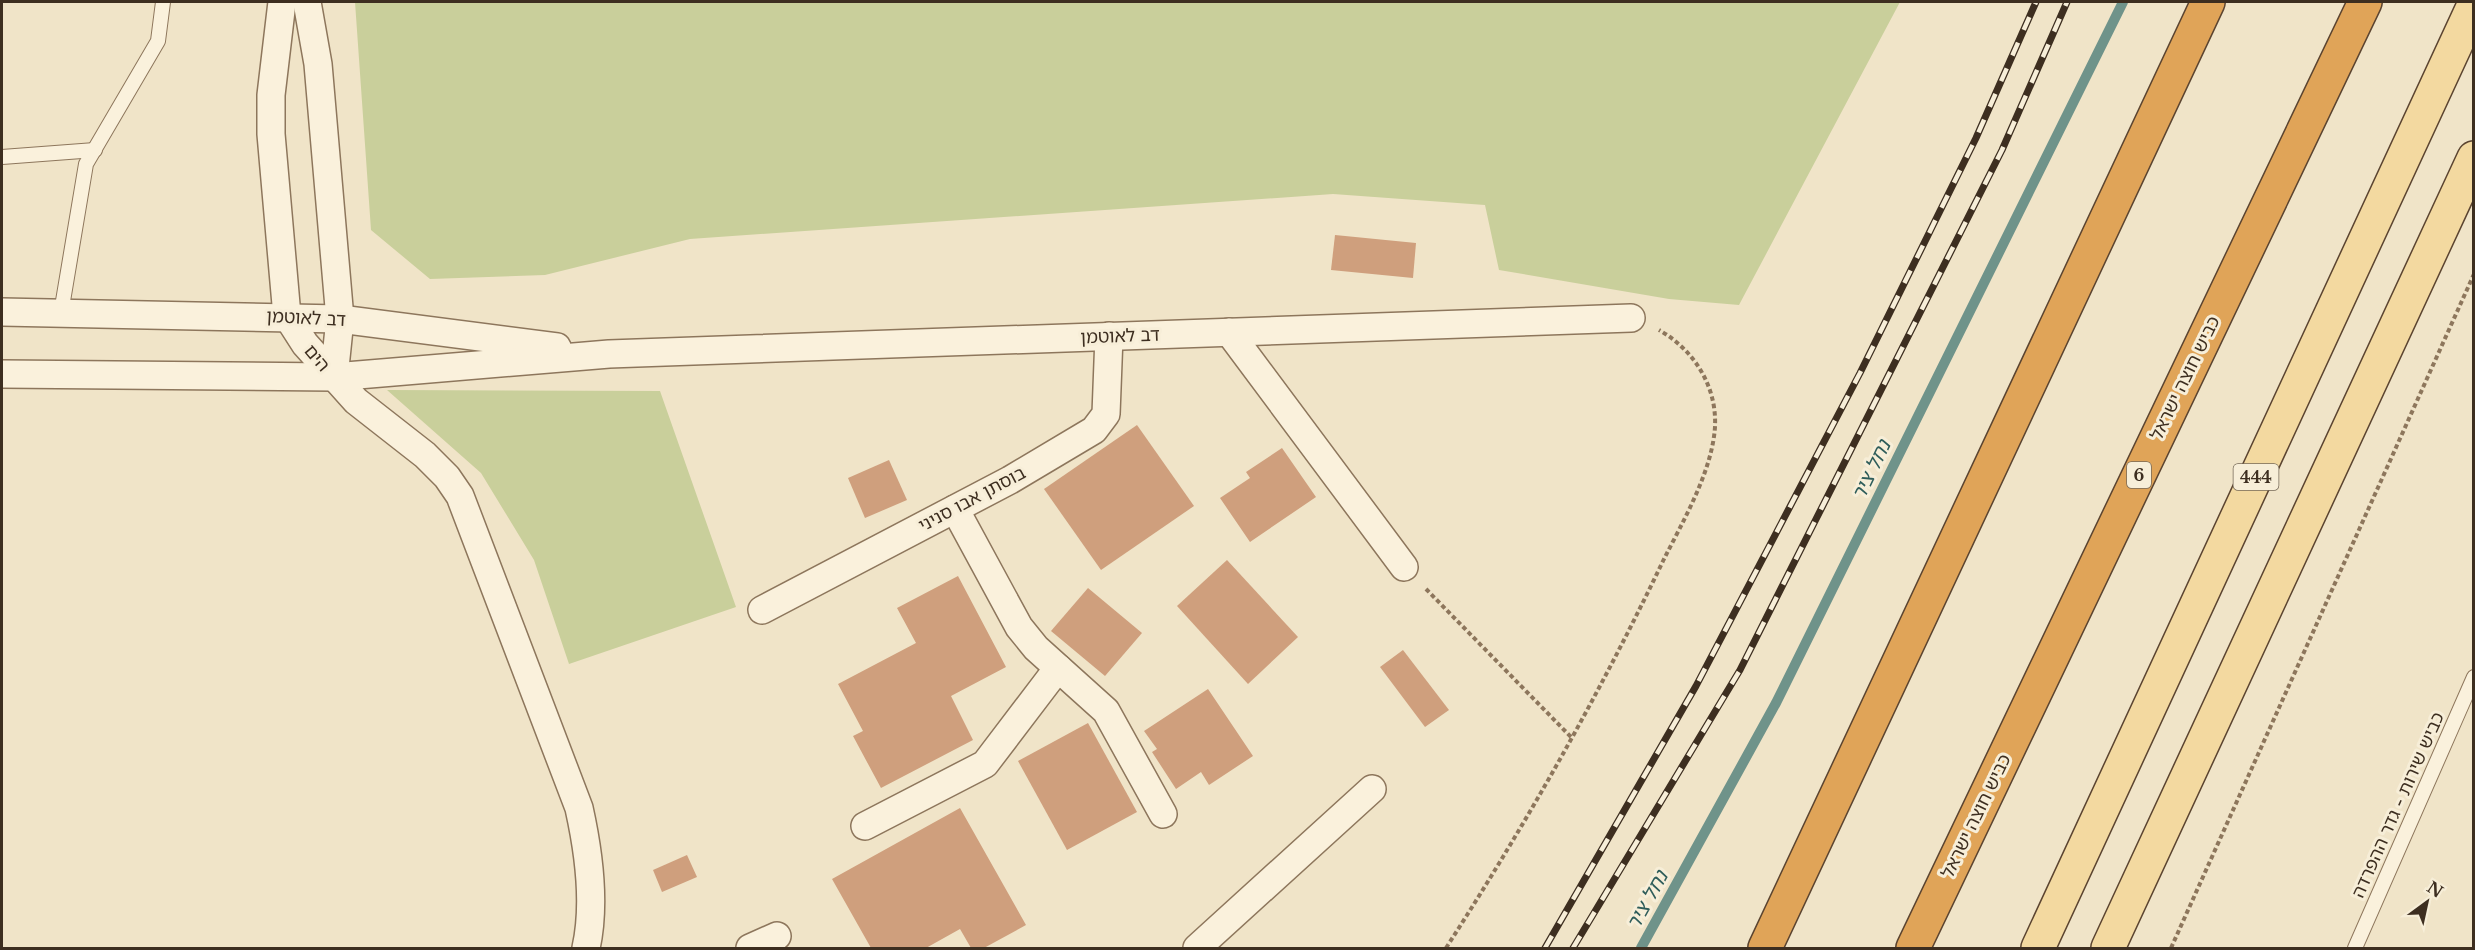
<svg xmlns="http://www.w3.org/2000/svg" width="2475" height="950" font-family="'Libre Baskerville','Noto Sans Hebrew',serif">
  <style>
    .green { fill: #c9cf9b }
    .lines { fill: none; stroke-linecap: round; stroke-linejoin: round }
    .stream { stroke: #6f938a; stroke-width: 10 }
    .building { fill: #cf9f7d }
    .service-casing { stroke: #8d765c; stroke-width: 16 }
    .minor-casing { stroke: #8d765c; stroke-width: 30 }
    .primary-casing { stroke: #5b4430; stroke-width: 36 }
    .motorway-casing { stroke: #5b4430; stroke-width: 36 }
    .path { stroke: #8d765c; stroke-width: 4; stroke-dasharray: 4.5 3; stroke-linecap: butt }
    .service { stroke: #faf1dc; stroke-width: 14 }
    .minor { stroke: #faf1dc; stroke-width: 27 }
    .primary { stroke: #f3d9a0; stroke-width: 33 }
    .motorway { stroke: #e0a458; stroke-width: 33 }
    .rail-casing { stroke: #3d2e20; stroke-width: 7 }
    .rail { stroke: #f7eed8; stroke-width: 4.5; stroke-dasharray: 14; stroke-linecap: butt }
    .labels { text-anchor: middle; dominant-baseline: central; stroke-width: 6; stroke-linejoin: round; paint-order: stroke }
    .shield { fill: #f7eed8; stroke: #756857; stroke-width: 1.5 }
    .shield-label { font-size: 16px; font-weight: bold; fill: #3d2e20 }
    .street-label { font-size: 18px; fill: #3d2e20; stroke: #f7eed8 }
    .water-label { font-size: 20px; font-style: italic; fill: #2f5d5a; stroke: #f7eed8 }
  </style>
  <rect width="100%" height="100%" fill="#f0e4c8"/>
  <g class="green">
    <polygon points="355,2 1900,2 1739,305 1669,299 1499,270 1485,205 1333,194 690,239 545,275 430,279 371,230"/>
    <polygon points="387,390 660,391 736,607 569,664 534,560 481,473"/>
  </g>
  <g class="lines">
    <polyline class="stream" points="1641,948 1776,703 2123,2"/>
  </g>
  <g class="building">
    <polygon points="1335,235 1416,243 1413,278 1331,270"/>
    <polygon points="1137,425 1194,506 1101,570 1044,489"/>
    <polygon points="1282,448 1316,497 1250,542 1220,498 1250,478 1246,472"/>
    <polygon points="889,460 907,500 865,518 848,478"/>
    <polygon points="1227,560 1298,637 1248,684 1177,606"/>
    <polygon points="958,576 1006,667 951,696 973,740 881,788 853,736 863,731 838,684 916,643 897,608"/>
    <polygon points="1088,588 1142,633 1105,676 1051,631"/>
    <polygon points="1403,650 1449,710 1425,727 1380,667"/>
    <polygon points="1208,689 1253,756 1209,785 1201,772 1176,789 1152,752 1157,749 1144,731"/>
    <polygon points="1088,723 1137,812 1067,850 1018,761"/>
    <polygon points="960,808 1026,925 984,948 971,948 960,929 926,948 871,948 832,879"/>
    <polygon points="687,855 697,877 662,892 653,870"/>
  </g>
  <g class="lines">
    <g class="service-casing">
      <g id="service">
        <polyline points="2,157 95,150"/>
        <polyline points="61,313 86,164 158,41 163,2"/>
        <polyline points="2355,948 2474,677"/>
      </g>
    </g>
    <g class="minor-casing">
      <g id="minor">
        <path d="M282,2l-11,93v39l16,182 18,28 51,57 69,54 22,22 13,19 119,312c10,45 17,95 7,140"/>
        <polyline points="307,2 318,64 340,319 334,377"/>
        <polyline points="2,312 340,319 557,347"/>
        <polyline points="1229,332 1404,567"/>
        <polyline points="2,374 334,377 609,354 1631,318"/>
        <polyline points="955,509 1019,627 1036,648 1106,711 1163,814"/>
        <polyline points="762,610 1010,480 1094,430 1106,414 1109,336"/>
        <polyline points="865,826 985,764 1058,668"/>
        <polyline points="750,948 777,936"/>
        <polyline points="1197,948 1372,789"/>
      </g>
    </g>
    <g class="primary-casing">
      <g id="primary">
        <polyline points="2038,948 2474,5"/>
        <polyline points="2108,948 2474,158"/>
      </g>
    </g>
    <g class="motorway-casing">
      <g id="motorway">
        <polyline points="1765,948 2208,2"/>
        <polyline points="1913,948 2365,2"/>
      </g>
    </g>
    <g class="path">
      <polyline points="1426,589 1572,738"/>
      <path d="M1446,948c80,-124 153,-253 217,-387 20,-40 49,-89 52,-134 2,-41 -21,-77 -56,-97"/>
      <polyline points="2171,948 2474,274"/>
    </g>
    <use href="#service" class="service"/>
    <use href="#minor" class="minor"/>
    <use href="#primary" class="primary"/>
    <use href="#motorway" class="motorway"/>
    <g class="rail-casing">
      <g id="rail">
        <polyline points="1545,948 1696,686 1860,373 1976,138 2036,2"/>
        <polyline points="1573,948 1740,670 2002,150 2067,2"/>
      </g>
    </g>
    <use href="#rail" class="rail"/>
  </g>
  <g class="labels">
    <g class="shield">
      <rect x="2127" y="462" width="24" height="26" rx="4.5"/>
      <rect x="2233.5" y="464" width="45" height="26" rx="4.5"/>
    </g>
    <g class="shield-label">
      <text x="2139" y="475">6</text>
      <text x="2256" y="477">444</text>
    </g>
    <g class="street-label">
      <text transform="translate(306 318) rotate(3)">דב לאוטמן</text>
      <text transform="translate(1120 336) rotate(-2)">דב לאוטמן</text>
      <text transform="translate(317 358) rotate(50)">הים</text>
      <text transform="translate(2185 378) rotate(-64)">כביש חוצה ישראל</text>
      <text transform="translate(972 499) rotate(-28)">בוסתן אבו סניני</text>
      <text transform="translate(2398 805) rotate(-66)">כביש שירות - גדר ההפרדה</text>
      <text transform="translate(1976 816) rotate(-64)">כביש חוצה ישראל</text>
    </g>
    <g class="water-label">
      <text transform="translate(1871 470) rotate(-64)">נחל ציר</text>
      <text transform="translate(1647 900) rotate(-61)">נחל ציר</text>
    </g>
  </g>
  <rect width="2475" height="950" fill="none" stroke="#3d2e20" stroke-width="6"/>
  <g transform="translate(2427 902) rotate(33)" stroke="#f7eed8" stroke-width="4.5" paint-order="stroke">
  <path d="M0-4.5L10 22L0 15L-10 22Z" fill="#3d2e20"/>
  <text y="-9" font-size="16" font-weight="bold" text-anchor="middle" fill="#3d2e20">N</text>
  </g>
</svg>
